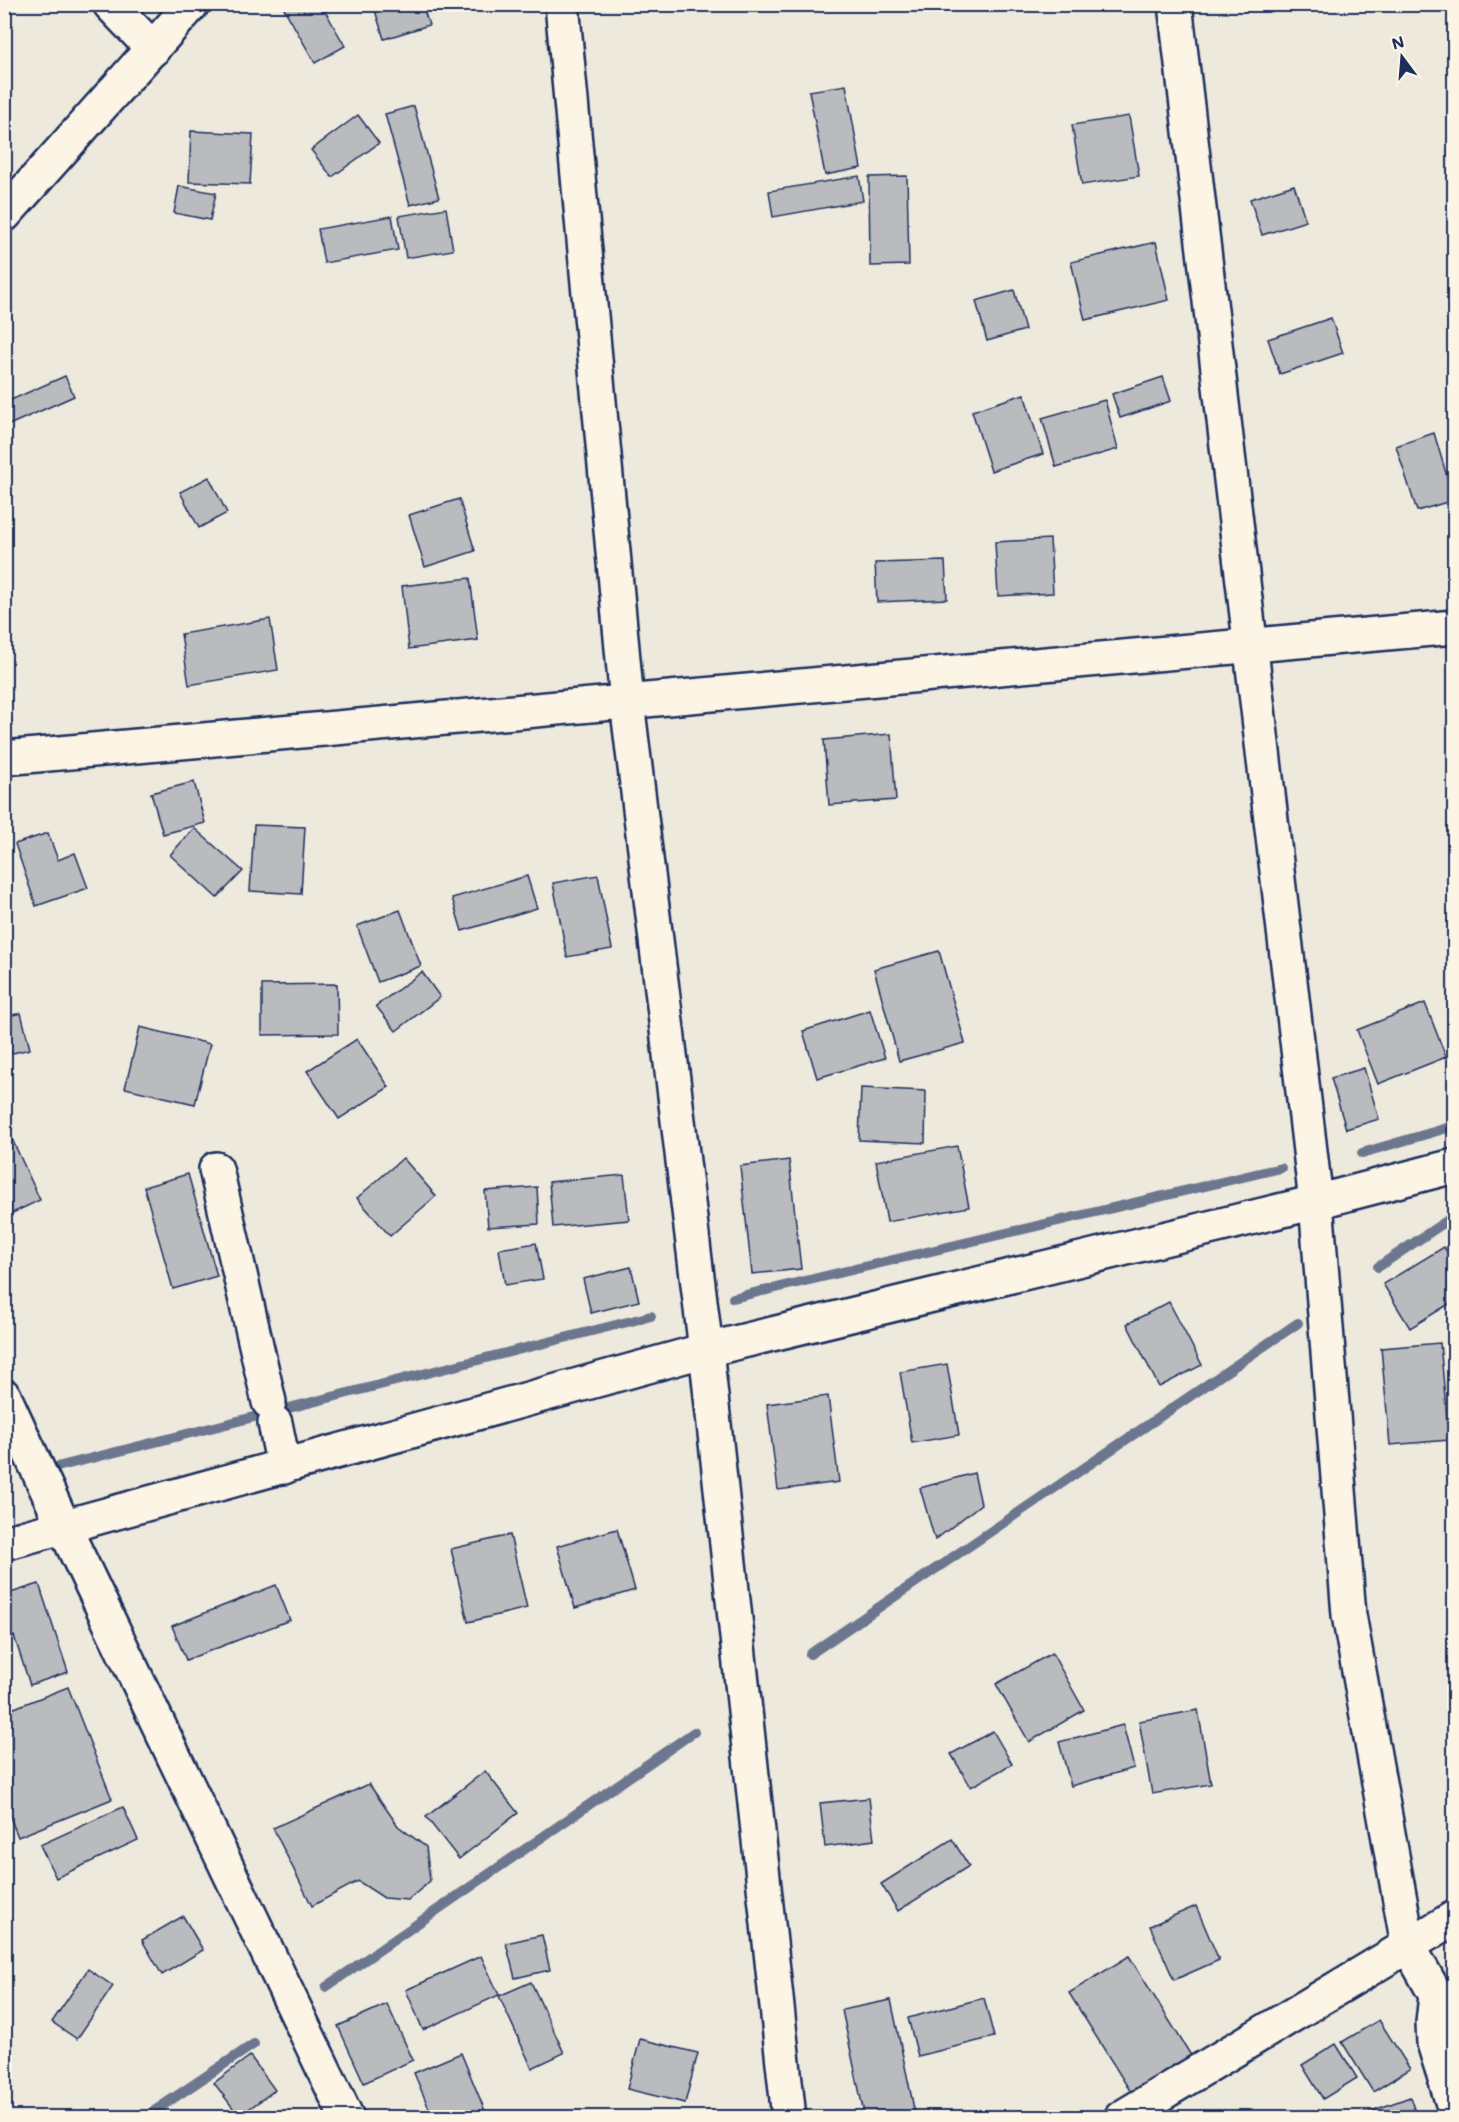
<svg xmlns="http://www.w3.org/2000/svg" width="1459" height="2122" viewBox="0 0 1459 2122" font-family="Mali,sans-serif">
  <style>
    .lines { fill: none; stroke-linecap: round; stroke-linejoin: round }
    .stream { stroke: #6c778f; stroke-width: 10 }
    .building { fill: #babbbe; stroke: #1b2f5e; stroke-width: 1.5 }
    .street-casing { stroke: #1b2f5e; stroke-width: 38 }
    .secondary-casing { stroke: #1b2f5e; stroke-width: 38 }
    .street { stroke: #fcf5e5; stroke-width: 33 }
    .secondary { stroke: #fcf5e5; stroke-width: 33 }
  </style>
  <rect width="100%" height="100%" fill="#eee9dd"/>
  <filter id="ink" filterUnits="userSpaceOnUse"><feTurbulence type="fractalNoise" baseFrequency=".0167" numOctaves="2"/><feDisplacementMap in="SourceGraphic" scale="12" xChannelSelector="R" yChannelSelector="G"/><feConvolveMatrix kernelMatrix="1 2 1 2 8 2 1 2 1" color-interpolation-filters="sRGB"/></filter>
  <g filter="url(#ink)">
    <g class="lines">
      <g class="stream">
        <path d="M1362 1153 1454 1126"/>
        <path d="M1378 1267 1448 1220"/>
        <path d="M733 1298 1281 1168"/>
        <path d="M57 1467 651 1316"/>
        <path d="M810 1654 1298 1323"/>
        <path d="M326 1987 694 1732"/>
        <path d="M144 2118 254 2044"/>
      </g>
    </g>
    <g class="building">
      <path d="M321 4 345 46 315 63 282 5Z"/>
      <path d="M373 4H422L429 25 384 39Z"/>
      <path d="M846 85 861 168 825 175 809 91Z"/>
      <path d="M414 106 439 198 410 205 385 114Z"/>
      <path d="M358 115 379 143 332 177 311 150Z"/>
      <path d="M1129 116 1139 176 1082 185 1072 125Z"/>
      <path d="M191 131 253 134 250 184 189 182Z"/>
      <path d="M859 176 863 201 773 217 769 191Z"/>
      <path d="M907 176 909 265 870 266 869 177Z"/>
      <path d="M1294 185 1306 221 1262 235 1250 199Z"/>
      <path d="M179 186 216 193 210 220 174 213Z"/>
      <path d="M446 208 453 250 406 258 399 216Z"/>
      <path d="M392 216 398 250 324 263 318 229Z"/>
      <path d="M1156 242 1169 300 1085 320 1071 262Z"/>
      <path d="M1014 290 1025 330 987 341 976 301Z"/>
      <path d="M1331 318 1343 353 1280 374 1268 339Z"/>
      <path d="M65 376 74 396 9 425 4 415V403Z"/>
      <path d="M1163 377 1171 401 1120 418 1112 394Z"/>
      <path d="M1024 394 1043 454 991 471 972 411Z"/>
      <path d="M1105 400 1118 449 1056 467 1042 418Z"/>
      <path d="M1434 433 1454 500 1417 511 1396 446Z"/>
      <path d="M209 477 227 513 199 528 180 492Z"/>
      <path d="M459 499 475 551 425 567 409 515Z"/>
      <path d="M1050 539 1053 593 998 596 995 542Z"/>
      <path d="M945 561 947 599 877 602 875 563Z"/>
      <path d="M470 578 478 640 409 649 402 586Z"/>
      <path d="M270 619 278 670 189 685 181 634Z"/>
      <path d="M891 734 896 800 829 805 824 740Z"/>
      <path d="M194 782 205 823 163 834 151 793Z"/>
      <path d="M254 825 305 827 301 894 250 891Z"/>
      <path d="M194 828 243 871 217 898 170 855Z"/>
      <path d="M48 833 58 860 75 853 88 888 36 906 15 844Z"/>
      <path d="M598 875 612 949 567 957 553 883Z"/>
      <path d="M527 876 537 908 462 931 452 898Z"/>
      <path d="M400 910 421 966 378 982 357 926Z"/>
      <path d="M939 951 965 1043 899 1061 874 969Z"/>
      <path d="M422 972 440 997 396 1031 376 1006Z"/>
      <path d="M337 984 338 1034 262 1035V985Z"/>
      <path d="M1425 1003 1446 1057 1378 1084 1357 1030Z"/>
      <path d="M870 1010 885 1058 817 1078 803 1031Z"/>
      <path d="M21 1013 30 1049 4 1055V1017Z"/>
      <path d="M140 1027 210 1044 195 1104 125 1088Z"/>
      <path d="M357 1039 389 1087 339 1119 307 1071Z"/>
      <path d="M1364 1068 1379 1119 1346 1129 1331 1078Z"/>
      <path d="M861 1088 926 1091 925 1143 859 1140Z"/>
      <path d="M7 1128 40 1200 4 1217V1129Z"/>
      <path d="M957 1146 969 1207 887 1222 876 1161Z"/>
      <path d="M403 1158 436 1196 390 1236 357 1198Z"/>
      <path d="M789 1160 801 1269 752 1274 740 1166Z"/>
      <path d="M188 1174 217 1276 173 1289 144 1187Z"/>
      <path d="M624 1175 629 1220 553 1227 549 1182Z"/>
      <path d="M537 1187 539 1224 488 1227 485 1191Z"/>
      <path d="M536 1243 543 1279 505 1285 499 1249Z"/>
      <path d="M1444 1247 1454 1264V1301L1410 1328 1383 1284Z"/>
      <path d="M631 1267 639 1301 591 1313 583 1279Z"/>
      <path d="M1169 1302 1202 1365 1159 1387 1127 1324Z"/>
      <path d="M1440 1343 1449 1440 1390 1445 1381 1348Z"/>
      <path d="M947 1364 959 1435 912 1443 900 1372Z"/>
      <path d="M828 1396 839 1482 778 1490 767 1404Z"/>
      <path d="M974 1473 981 1504 935 1540 920 1488Z"/>
      <path d="M1453 1527H1454V1572H1448Z"/>
      <path d="M617 1529 635 1590 575 1608 557 1546Z"/>
      <path d="M510 1535 527 1608 468 1622 451 1549Z"/>
      <path d="M39 1584 68 1672 30 1685 14 1636 4 1639V1595Z"/>
      <path d="M276 1585 290 1620 186 1660 172 1626Z"/>
      <path d="M1052 1653 1084 1710 1029 1742 996 1684Z"/>
      <path d="M68 1687 112 1799 18 1837 4 1802V1712Z"/>
      <path d="M1198 1710 1211 1784 1152 1794 1139 1721Z"/>
      <path d="M1123 1725 1134 1768 1071 1786 1059 1742Z"/>
      <path d="M993 1731 1012 1764 971 1787 951 1754Z"/>
      <path d="M485 1771 518 1813 459 1859 426 1817Z"/>
      <path d="M369 1784 398 1826 426 1847 430 1881 408 1900 384 1898 358 1881 312 1906 273 1828Z"/>
      <path d="M869 1798 874 1840 825 1847 820 1803Z"/>
      <path d="M123 1807 138 1840 56 1878 40 1845Z"/>
      <path d="M952 1839 969 1866 898 1911 881 1884Z"/>
      <path d="M1196 1906 1219 1960 1174 1980 1150 1926Z"/>
      <path d="M183 1916 203 1950 162 1975 142 1940Z"/>
      <path d="M542 1935 550 1970 515 1978 506 1943Z"/>
      <path d="M481 1956 499 1995 423 2030 406 1990Z"/>
      <path d="M1129 1956 1192 2057 1132 2094 1069 1993Z"/>
      <path d="M88 1969 113 1986 77 2039 52 2022Z"/>
      <path d="M531 1982 564 2053 532 2068 499 1996Z"/>
      <path d="M984 1998 994 2037 918 2056 908 2018Z"/>
      <path d="M891 2000 916 2118H865L842 2010Z"/>
      <path d="M387 2004 413 2060 364 2083 338 2026Z"/>
      <path d="M1379 2020 1410 2069 1373 2092 1342 2042Z"/>
      <path d="M640 2039 698 2053 685 2103 627 2089Z"/>
      <path d="M1336 2044 1357 2078 1323 2099 1302 2065Z"/>
      <path d="M461 2053 488 2118H433L414 2073Z"/>
      <path d="M250 2056 275 2090 239 2116 214 2083Z"/>
      <path d="M1410 2097 1417 2118H1352Z"/>
    </g>
    <g class="lines">
      <g class="street-casing">
        <g id="street">
          <path d="M110 4 153 49"/>
          <path d="M562 4 627 702 706 1350 789 2118"/>
          <path d="M1175 4 1316 1202 1349 1615 1408 1945 1436 1995 1433 2023 1434 2043 1454 2107"/>
          <path d="M4 215 192 4"/>
          <path d="M4 758 1454 627"/>
          <path d="M216 1169 269 1402"/>
          <path d="M4 1396 64 1527 347 2118"/>
          <path d="M275 1423 284 1467"/>
          <path d="M1121 2118 1454 1918"/>
        </g>
      </g>
      <g class="secondary-casing">
        <path id="secondary" d="M4 1543 706 1350 1316 1202 1454 1166"/>
      </g>
      <use href="#street" class="street"/>
      <use href="#secondary" class="secondary"/>
    </g>
  </g>
  <rect width="1459" height="2122" fill="none" stroke="#fcf5e5" stroke-width="24"/>
  <rect x="12" y="12" width="1435" height="2098" fill="none" stroke="#1b2f5e" stroke-width="2" filter="url(#ink)"/>
  <g transform="translate(1402 57) rotate(344)" stroke="#fcf5e5" stroke-width="4.5" paint-order="stroke">
  <path d="M0-4.5L10 22L0 15L-10 22Z" fill="#1b2f5e"/>
  <text y="-9" font-size="16" font-weight="bold" text-anchor="middle" fill="#1b2f5e">N</text>
  </g>
</svg>
